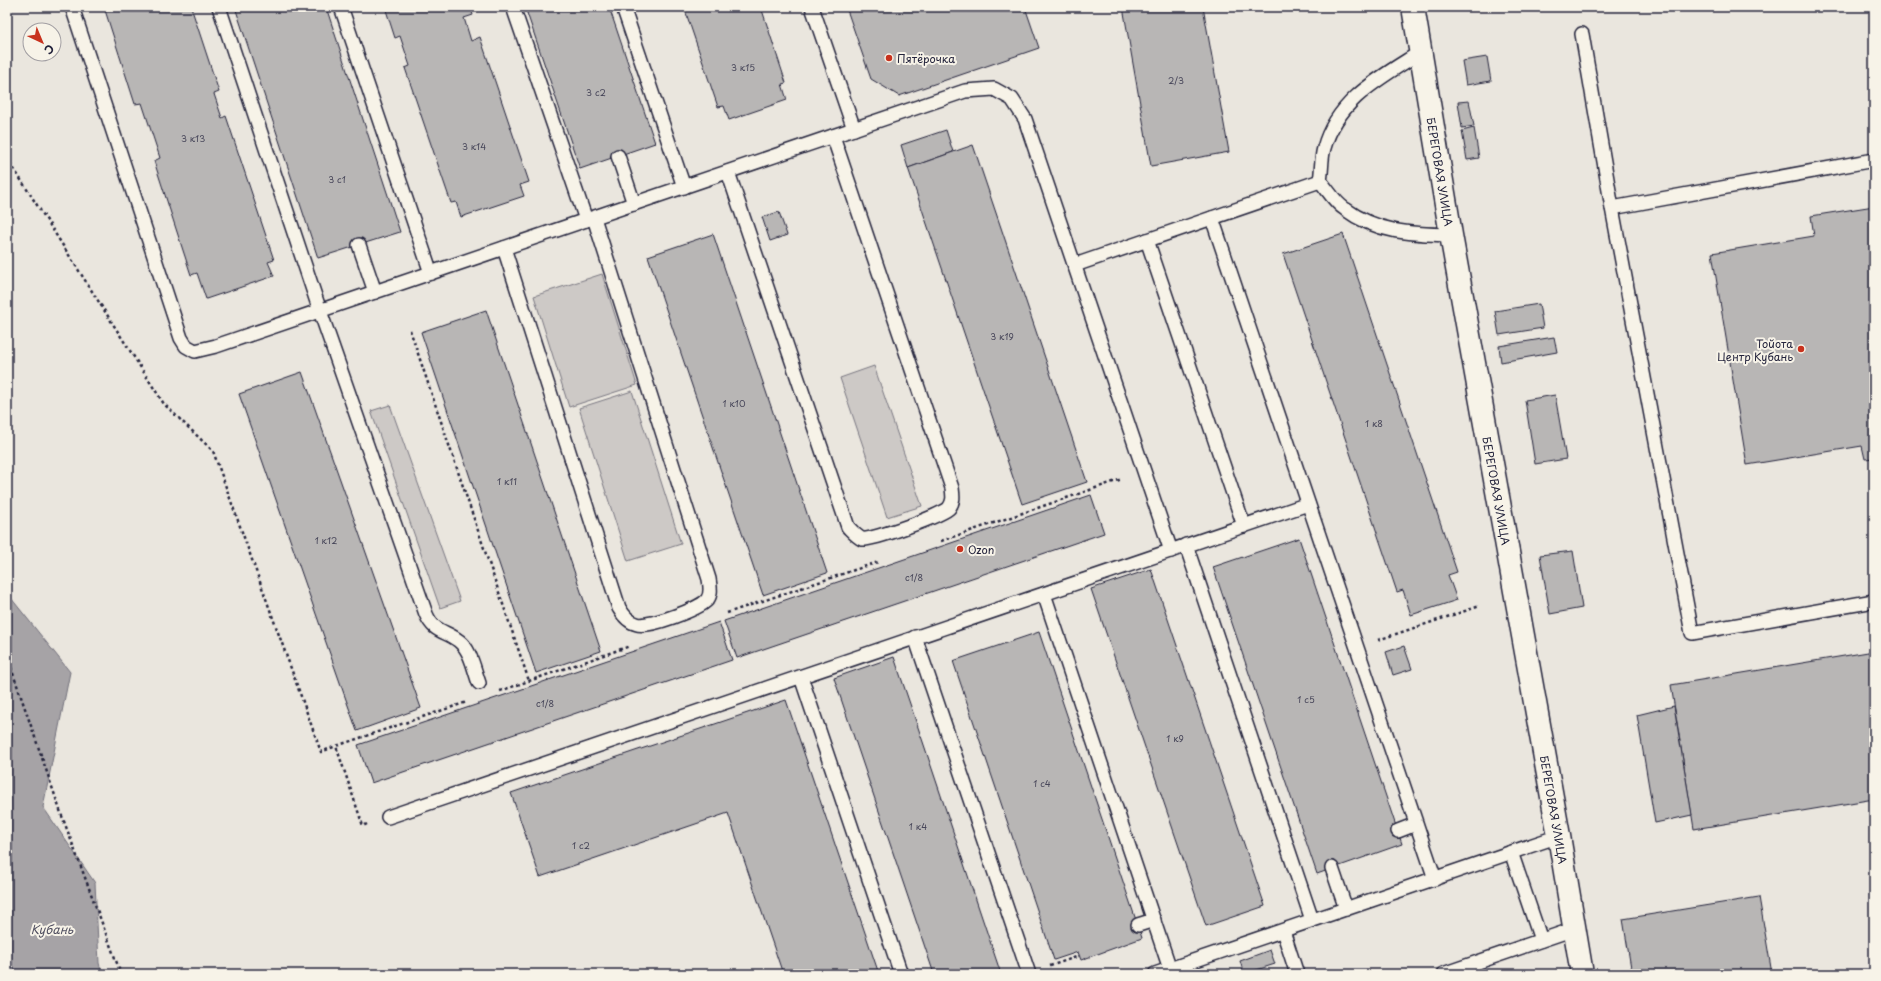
<svg xmlns="http://www.w3.org/2000/svg" width="1881" height="981" viewBox="0 0 1881 981" font-family="'Playpen Sans',sans-serif">
  <style>
    .green { fill: #cdc9c6; stroke: #787680 }
    .water { fill: #a6a3a6; stroke: #716f7b }
    .building { fill: #b8b6b5; stroke: #22223b }
    .lines { fill: none; stroke-linecap: round; stroke-linejoin: round }
    .lane-casing { stroke: #22223b; stroke-width: 16 }
    .street-casing { stroke: #22223b; stroke-width: 25 }
    .path { stroke: #22223b; stroke-width: 2.5; stroke-dasharray: 3 3; stroke-linecap: butt }
    .lane { stroke: #f7f3e8; stroke-width: 13 }
    .street { stroke: #f7f3e8; stroke-width: 22 }
    .poi-dot { fill: #c8321e; stroke: #f7f3e8; stroke-width: 1.5 }
    .labels { text-anchor: middle; dominant-baseline: central; stroke-width: 4; stroke-linejoin: round; paint-order: stroke }
    .number-label { font-size: 9px; fill: #48475a }
    .poi-label { font-size: 11px; fill: #22223b; stroke: #f7f3e8; text-anchor: start }
    .street-label { font-size: 11px; fill: #22223b; stroke: #f7f3e8 }
    .water-label { font-size: 12px; font-style: italic; fill: #504f60; stroke: #f7f3e8 }
  </style>
  <rect width="100%" height="100%" fill="#eae6de"/>
  <filter id="ink" filterUnits="userSpaceOnUse"><feTurbulence type="fractalNoise" baseFrequency=".025" numOctaves="2"/><feDisplacementMap in="SourceGraphic" scale="8" xChannelSelector="R" yChannelSelector="G"/><feConvolveMatrix kernelMatrix="1 2 1 2 8 2 1 2 1" color-interpolation-filters="sRGB"/></filter>
  <g filter="url(#ink)">
    <g class="green">
      <path d="M602 274 637 385 569 407 534 296Z"/>
      <path d="M874 366 922 506 887 517 840 378Z"/>
      <path d="M632 391 681 544 628 561 579 408Z"/>
      <path d="M390 405 460 601 440 608 371 411Z"/>
    </g>
    <path class="water" d="M7 593 70 672 43 807 95 883 99 963 102 974H7Z"/>
    <g class="building">
      <path d="M104 7H191L219 92 214 94 222 118 226 116 274 260 268 262 274 276 206 299 197 273 191 275 154 161 160 158 142 103 135 104Z"/>
      <path d="M235 7H326L400 232 318 258Z"/>
      <path d="M385 7H470L473 15 464 18 471 41 480 37 529 182 520 185 524 196 461 217 456 202 451 203 405 68 410 66 400 36 395 38Z"/>
      <path d="M525 7H609L655 143 580 169Z"/>
      <path d="M684 7H761L786 83 782 84 787 100 729 120 724 106 718 107Z"/>
      <path d="M846 7H1025L1039 48 899 96 871 79Z"/>
      <path d="M1123 7H1203L1229 152 1151 166Z"/>
      <path d="M1487 57 1491 81 1466 85 1462 61Z"/>
      <path d="M1469 101 1474 126 1462 128 1458 102Z"/>
      <path d="M1474 128 1479 158 1467 160 1462 131Z"/>
      <path d="M946 130 953 152 908 168 901 145Z"/>
      <path d="M973 145 1087 482 1022 504 908 168Z"/>
      <path d="M1874 206V458L1865 459 1862 446 1747 465 1712 253 1814 236 1811 216Z"/>
      <path d="M779 212 787 235 770 241 762 217Z"/>
      <path d="M713 234 827 573 763 595 648 256Z"/>
      <path d="M1343 234 1457 572 1448 575 1457 600 1411 615 1403 590 1397 592 1283 254Z"/>
      <path d="M1539 304 1543 328 1499 335 1495 311Z"/>
      <path d="M486 310 601 651 536 673 421 332Z"/>
      <path d="M1554 337 1557 352 1501 362 1499 346Z"/>
      <path d="M302 372 421 708 357 731 239 394Z"/>
      <path d="M1555 395 1566 459 1535 464 1525 400Z"/>
      <path d="M1091 495 1104 533 737 658 724 621Z"/>
      <path d="M1299 538 1402 844 1317 874 1213 567Z"/>
      <path d="M1573 551 1582 608 1550 614 1540 555Z"/>
      <path d="M1151 569 1265 906 1206 926 1091 589Z"/>
      <path d="M719 622 732 660 371 783 358 745Z"/>
      <path d="M1039 632 1142 938 1081 960 1078 952 1054 960 953 661Z"/>
      <path d="M1404 646 1412 669 1393 675 1386 652Z"/>
      <path d="M1874 651V799L1694 829 1671 685Z"/>
      <path d="M894 657 923 742 1001 974H934L834 678Z"/>
      <path d="M786 700 879 974H783L728 813 540 877 511 793Z"/>
      <path d="M1674 706 1692 815 1655 823 1637 715Z"/>
      <path d="M1759 897 1772 974H1632L1623 919Z"/>
      <path d="M1270 950 1275 964 1244 974 1240 961Z"/>
    </g>
    <g class="lines">
      <g class="lane-casing">
        <g id="lane">
          <path d="M72 7 181 338 186 346 195 351 216 346 965 91 994 89 1012 99 1025 119 1171 551"/>
          <path d="M219 7 320 311 426 614C434 633 445 630 459 641 471 650 474 670 479 683"/>
          <path d="M341 7 431 273"/>
          <path d="M513 7 586 220"/>
          <path d="M623 7 684 187"/>
          <path d="M812 7 854 129"/>
          <path d="M1582 34 1612 208 1692 633 1874 601"/>
          <path d="M1419 53C1380 78 1337 100 1324 148 1321 158 1322 170 1320 181 1328 190 1335 203 1345 209 1377 233 1412 234 1451 235"/>
          <path d="M618 156 634 204"/>
          <path d="M728 172 848 527C852 531 857 537 862 539 871 541 943 515 949 508 954 501 953 496 952 488L833 136"/>
          <path d="M1612 208 1874 160"/>
          <path d="M1212 218 1435 879"/>
          <path d="M1147 240 1244 526"/>
          <path d="M359 245 375 292"/>
          <path d="M504 248 619 608C623 615 628 622 637 624 648 628 699 609 707 600 712 594 710 586 709 579L594 218"/>
          <path d="M1075 265 1320 181"/>
          <path d="M1186 545 1312 920"/>
          <path d="M1044 594 1170 969"/>
          <path d="M915 637 1029 974"/>
          <path d="M801 677 901 974"/>
          <path d="M388 817 1308 504"/>
          <path d="M1398 831 1416 824"/>
          <path d="M1511 852 1541 940"/>
          <path d="M1332 868 1346 909"/>
          <path d="M1138 925 1154 920"/>
          <path d="M1283 931 1297 974"/>
          <path d="M1155 974 1559 836"/>
          <path d="M1443 974 1574 929"/>
        </g>
      </g>
      <g class="street-casing">
        <g id="street">
          <path id="s1" d="M1413 7 1451 235 1559 836 1582 974"/>
        </g>
      </g>
      <g class="path">
        <path d="M7 158 164 404 213 451 321 752 336 746"/>
        <path d="M410 330 529 681"/>
        <path d="M941 541 1122 479"/>
        <path d="M727 613 878 562"/>
        <path d="M1378 640 1480 606"/>
        <path d="M7 656 62 816 121 974"/>
        <path d="M500 691 630 646"/>
        <path d="M367 824 363 826 336 746 467 702"/>
        <path d="M1050 966 1079 956"/>
      </g>
      <use href="#lane" class="lane"/>
      <use href="#street" class="street"/>
    </g>
  </g>
  <g class="poi-dot">
    <circle cx="889" cy="58" r="4"/>
    <circle cx="1801" cy="349" r="4"/>
    <circle cx="960" cy="549" r="4"/>
  </g>
  <g class="labels">
    <g class="number-label">
      <text x="743" y="67">3 к15</text>
      <text x="1176" y="80">2/3</text>
      <text x="596" y="92">3 с2</text>
      <text x="193" y="138">3 к13</text>
      <text x="474" y="146">3 к14</text>
      <text x="337" y="179">3 с1</text>
      <text x="1002" y="336">3 к19</text>
      <text x="734" y="403">1 к10</text>
      <text x="1374" y="423">1 к8</text>
      <text x="507" y="481">1 к11</text>
      <text x="326" y="540">1 к12</text>
      <text x="914" y="577">с1/8</text>
      <text x="1306" y="699">1 с5</text>
      <text x="545" y="703">с1/8</text>
      <text x="1175" y="738">1 к9</text>
      <text x="1042" y="783">1 с4</text>
      <text x="918" y="826">1 к4</text>
      <text x="581" y="845">1 с2</text>
    </g>
    <g class="poi-label">
      <text x="897" y="58">Пятёрочка</text>
      <text x="1793" y="343" text-anchor="end">Тойота<tspan x="1793" dy="13">Центр Кубань</tspan></text>
      <text x="968" y="549">Ozon</text>
    </g>
    <g class="street-label">
      <text stroke="none"><textPath href="#s1" startOffset="167">БЕРЕГОВАЯ УЛИЦА</textPath></text>
      <text stroke="none"><textPath href="#s1" startOffset="491">БЕРЕГОВАЯ УЛИЦА</textPath></text>
      <text stroke="none"><textPath href="#s1" startOffset="815">БЕРЕГОВАЯ УЛИЦА</textPath></text>
    </g>
    <g class="water-label">
      <text x="52" y="929">Кубань</text>
    </g>
  </g>
  <rect width="1881" height="981" fill="none" stroke="#f7f3e8" stroke-width="24"/>
  <rect x="12" y="12" width="1857" height="957" fill="none" stroke="#22223b" stroke-width="1.5" filter="url(#ink)"/>
  <g transform="translate(42 42) rotate(136)"><circle r="19" fill="#f7f3e8" stroke="#a29fa3"/>
  <path d="M0-3L7 15L0 10L-7 15Z" fill="#c8321e"/>
  <text y="-6" font-size="11" font-weight="bold" text-anchor="middle" fill="#22223b">С</text>
  </g>
</svg>
